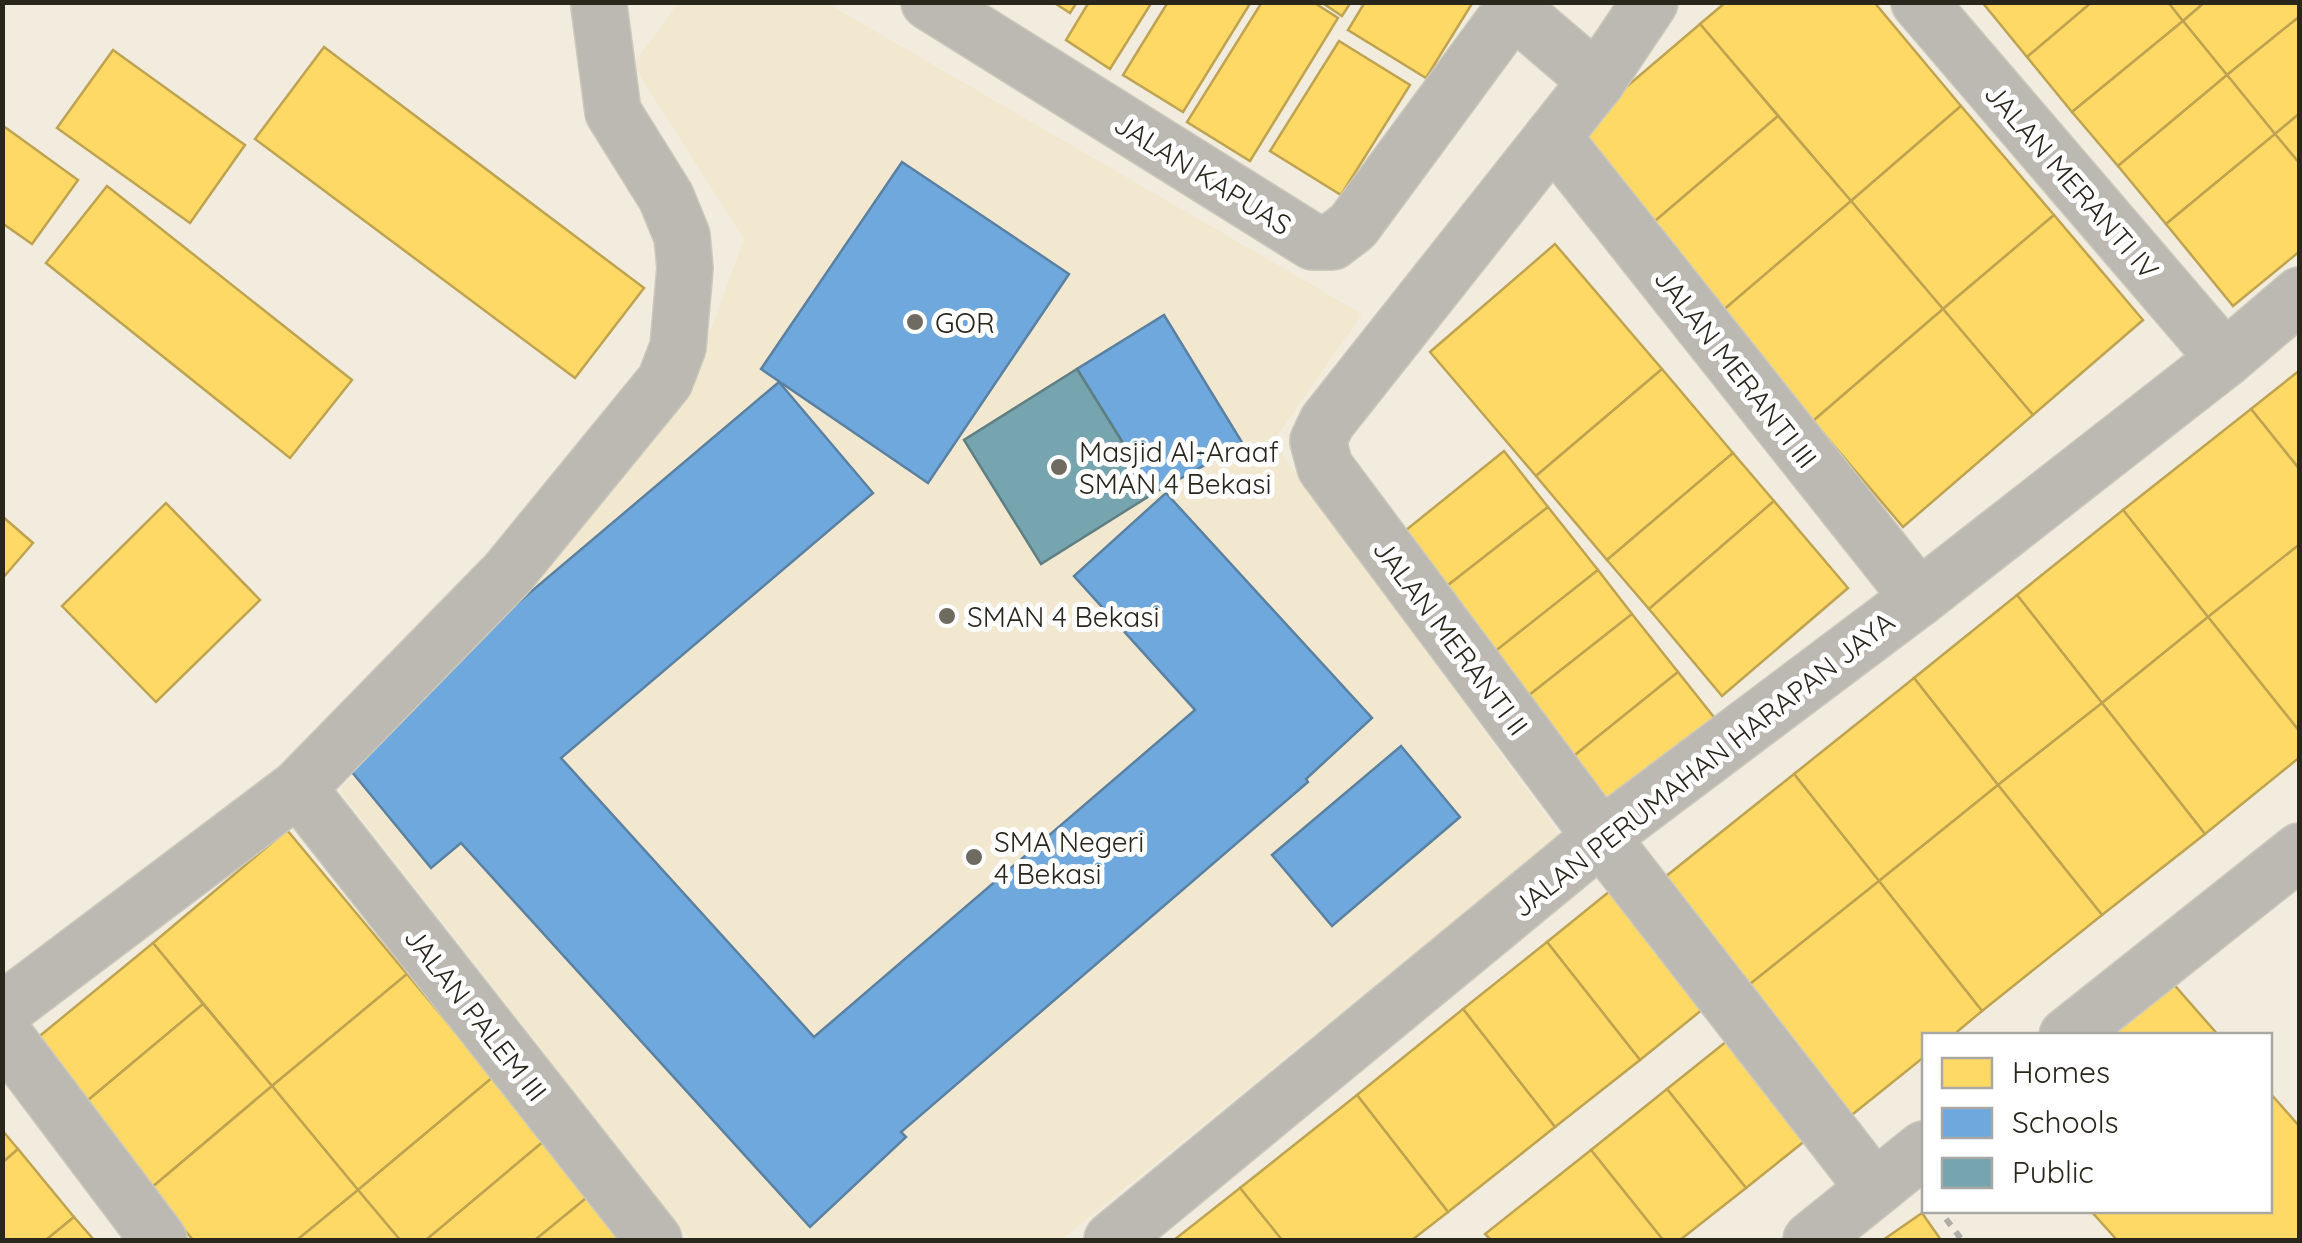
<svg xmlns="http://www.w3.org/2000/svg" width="2302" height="1243" viewBox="0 0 2302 1243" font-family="Quicksand,sans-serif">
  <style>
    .built { fill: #f2e8cf }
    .homes { fill: #ffd966; stroke: #bfa350; stroke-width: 2.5 }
    .schools { fill: #6fa8dc; stroke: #5a81a2; stroke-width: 2.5 }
    .public { fill: #76a5af; stroke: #5f7f83; stroke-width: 2.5 }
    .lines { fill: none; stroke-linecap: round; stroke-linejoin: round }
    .street-casing { stroke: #cbc8bc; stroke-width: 58 }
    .path { stroke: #b0ada7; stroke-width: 6; stroke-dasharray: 8 8; stroke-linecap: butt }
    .street { stroke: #bcb8b2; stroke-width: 55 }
    .poi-dot { fill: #6f6b60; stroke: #fff; stroke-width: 4 }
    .labels { text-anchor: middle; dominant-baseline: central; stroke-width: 10; stroke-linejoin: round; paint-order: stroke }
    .street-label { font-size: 28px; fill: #29261c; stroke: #fff }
    .poi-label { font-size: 28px; fill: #29261c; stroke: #fff; text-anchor: start }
  </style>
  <rect width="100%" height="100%" fill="#f1ecdd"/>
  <path class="built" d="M825 2 1362 314 1273 442 1560 835 1061 1240H690L340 791 684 403 744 239 633 65 678 3Z"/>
  <g class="homes">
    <path d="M1053 2H1077L1070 13Z"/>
    <path d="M1089 2H1152L1110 69 1066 40Z"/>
    <path d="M1168 2H1251L1183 112 1123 75Z"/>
    <path d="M1262 2H1313L1338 18 1250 161 1187 122Z"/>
    <path d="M1321 2H1351L1342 16Z"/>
    <path d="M1365 2H1473L1426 78 1348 30Z"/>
    <path d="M1726 2H1874L1961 106 1851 201 1700 24Z"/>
    <path d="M1982 2H2092L2027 57Z"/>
    <path d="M2092 2H2168L2183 21 2072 112 2027 57Z"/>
    <path d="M2168 2H2205L2183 21Z"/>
    <path d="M2205 2H2300V16L2227 75 2183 21Z"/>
    <path d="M2300 16V113L2275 134 2227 75Z"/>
    <path d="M2183 21 2227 75 2118 166 2072 112Z"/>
    <path d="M1700 24 1778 116 1648 227 1570 135Z"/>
    <path d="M1339 41 1410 85 1341 195 1270 151Z"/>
    <path d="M324 47 644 288 575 378 255 139Z"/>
    <path d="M113 50 245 145 190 223 57 128Z"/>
    <path d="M2227 75 2275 134 2166 224 2118 166Z"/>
    <path d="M1961 106 2054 215 1943 309 1851 201Z"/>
    <path d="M2300 113V164L2275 134Z"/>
    <path d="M1778 116 1851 201 1720 313 1648 227Z"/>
    <path d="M2 125 78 180 32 244 2 223Z"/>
    <path d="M2275 134 2300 164V251L2233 306 2166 224Z"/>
    <path d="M107 186 352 380 290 458 46 263Z"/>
    <path d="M1851 201 1943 309 1813 421 1720 313Z"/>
    <path d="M2054 215 2143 320 2033 415 1943 309Z"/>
    <path d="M1555 244 1662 369 1536 476 1430 352Z"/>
    <path d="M1943 309 2033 415 1903 527 1813 421Z"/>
    <path d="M1662 369 1733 453 1607 560 1536 476Z"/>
    <path d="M2300 370V470L2251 409Z"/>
    <path d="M2251 409 2300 470V544L2208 617 2123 510Z"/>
    <path d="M1504 451 1548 507 1438 593 1395 539Z"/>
    <path d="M1733 453 1774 501 1649 609 1607 560Z"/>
    <path d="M1774 501 1848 588 1722 696 1649 609Z"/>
    <path d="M166 503 260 600 156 702 62 606Z"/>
    <path d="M1548 507 1598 570 1488 657 1438 593Z"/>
    <path d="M2123 510 2208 617 2102 703 2017 595Z"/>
    <path d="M2 516 33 543 2 579Z"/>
    <path d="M2300 544V732L2208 617Z"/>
    <path d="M1598 570 1632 614 1523 700 1488 657Z"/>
    <path d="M2017 595 2102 703 1998 785 1914 678Z"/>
    <path d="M1632 614 1678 672 1570 759 1523 700Z"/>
    <path d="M2208 617 2300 732V757L2205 834 2102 703Z"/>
    <path d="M1678 672 1721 726 1612 812 1570 759Z"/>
    <path d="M1914 678 1998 785 1879 881 1794 774Z"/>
    <path d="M2102 703 2205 834 2102 915 1998 785Z"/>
    <path d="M1794 774 1879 881 1745 988 1660 881Z"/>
    <path d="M1998 785 2102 915 1982 1011 1879 881Z"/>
    <path d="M287 830 407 974 272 1086 153 943Z"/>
    <path d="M1879 881 1982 1011 1952 1036H1924V1057L1848 1118 1745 988Z"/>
    <path d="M1610 891 1703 1009 1640 1060 1547 942Z"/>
    <path d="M1547 942 1640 1060 1555 1127 1463 1009Z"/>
    <path d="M153 943 203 1004 81 1106 30 1044Z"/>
    <path d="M407 974 493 1077 358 1190 272 1086Z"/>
    <path d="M2170 980 2219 1036H2108Z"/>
    <path d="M203 1004 272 1086 150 1189 81 1106Z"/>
    <path d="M1463 1009 1555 1127 1448 1212 1357 1095Z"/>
    <path d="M1732 1037 1811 1136 1746 1188 1667 1089Z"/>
    <path d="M493 1077 544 1141 426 1240H400L358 1190Z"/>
    <path d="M272 1086 358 1190 297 1240H193L150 1189Z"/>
    <path d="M1667 1089 1746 1188 1680 1240H1663L1591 1150Z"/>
    <path d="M2270 1093 2300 1127V1240H2117L2090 1210H2270Z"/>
    <path d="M1357 1095 1448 1212 1412 1240H1282L1240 1188Z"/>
    <path d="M2 1130 18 1149 2 1163Z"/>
    <path d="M544 1141 590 1195 535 1240H426Z"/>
    <path d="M18 1149 74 1217 46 1240H2V1163Z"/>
    <path d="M1591 1150 1663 1240H1491L1485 1234Z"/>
    <path d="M1240 1188 1282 1240H1174Z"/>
    <path d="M358 1190 400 1240H297Z"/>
    <path d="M590 1195 627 1240H535Z"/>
    <path d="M1922 1213 1941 1240H1883Z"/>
    <path d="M74 1217 94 1240H46Z"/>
  </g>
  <g class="schools">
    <path d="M902 162 1069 274 928 483 761 369Z"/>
    <path d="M1164 315 1243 444 1154 493 1077 369Z"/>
    <path d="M779 382 873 493 561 758 814 1037 1195 710 1074 576 1166 493 1372 718 1306 779 1308 782 901 1132 906 1137 810 1227 461 843 431 868 338 755Z"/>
    <path d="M1401 746 1460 817 1332 926 1272 855Z"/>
  </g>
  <path class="public" d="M1077 369 1154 493 1041 564 964 440Z"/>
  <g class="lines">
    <g class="street-casing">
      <g id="street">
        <path d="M929 2 1313 242H1332L1353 226 1518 2"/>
        <path d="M1650 2 1597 81 1327 422 1318 441 1325 467 1601 837 1874 1188"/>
        <path d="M1919 2 2225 359"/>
        <path d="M1513 9 1597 81"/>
        <path d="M1553 137 1919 598"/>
        <path d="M298 788 654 1240"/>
        <path d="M2 1011 298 788 508 573 665 381 678 347 685 268 682 236 666 197 613 112 599 6"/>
        <path d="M2 1032 159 1240"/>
        <path d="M2067 1036 2300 851"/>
        <path d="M1112 1240 1601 837 1919 598 2225 359 2300 295"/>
        <path d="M1811 1240 1924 1149"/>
      </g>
    </g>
    <path class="path" d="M1946 1219 1962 1240"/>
    <use href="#street" class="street"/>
  </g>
  <g class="poi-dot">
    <circle cx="915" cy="322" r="10"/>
    <circle cx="1059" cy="467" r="10"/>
    <circle cx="947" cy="616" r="10"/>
    <circle cx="974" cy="857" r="10"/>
  </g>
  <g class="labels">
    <g class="street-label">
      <text transform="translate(1203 174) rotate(32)">JALAN KAPUAS</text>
      <text transform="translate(2072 181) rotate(49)">JALAN MERANTI IV</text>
      <text transform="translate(1736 368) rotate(52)">JALAN MERANTI III</text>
      <text transform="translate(1451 637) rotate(53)">JALAN MERANTI II</text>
      <text transform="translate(1703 764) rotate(-38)">JALAN PERUMAHAN HARAPAN JAYA</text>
      <text transform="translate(476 1014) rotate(52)">JALAN PALEM III</text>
    </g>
    <g class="poi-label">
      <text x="935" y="322">GOR</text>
      <text x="1079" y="451">Masjid Al-Araaf<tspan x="1079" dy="32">SMAN 4 Bekasi</tspan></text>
      <text x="967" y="616">SMAN 4 Bekasi</text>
      <text x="994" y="841">SMA Negeri<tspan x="994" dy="32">4 Bekasi</tspan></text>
    </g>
  </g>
  <rect width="2302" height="1243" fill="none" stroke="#29261c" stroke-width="10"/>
  <rect x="1922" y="1033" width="350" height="180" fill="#ffffff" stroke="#a9a8a4" stroke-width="2.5"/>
  <rect x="1942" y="1058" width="50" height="30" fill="#ffd966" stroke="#a9a8a4" stroke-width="2.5"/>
  <text x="2012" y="1083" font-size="30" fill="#29261c">Homes</text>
  <rect x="1942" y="1108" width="50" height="30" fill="#6fa8dc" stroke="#a9a8a4" stroke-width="2.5"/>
  <text x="2012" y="1133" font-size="30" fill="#29261c">Schools</text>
  <rect x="1942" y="1158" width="50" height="30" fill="#76a5af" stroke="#a9a8a4" stroke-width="2.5"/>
  <text x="2012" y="1183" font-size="30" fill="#29261c">Public</text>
</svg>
